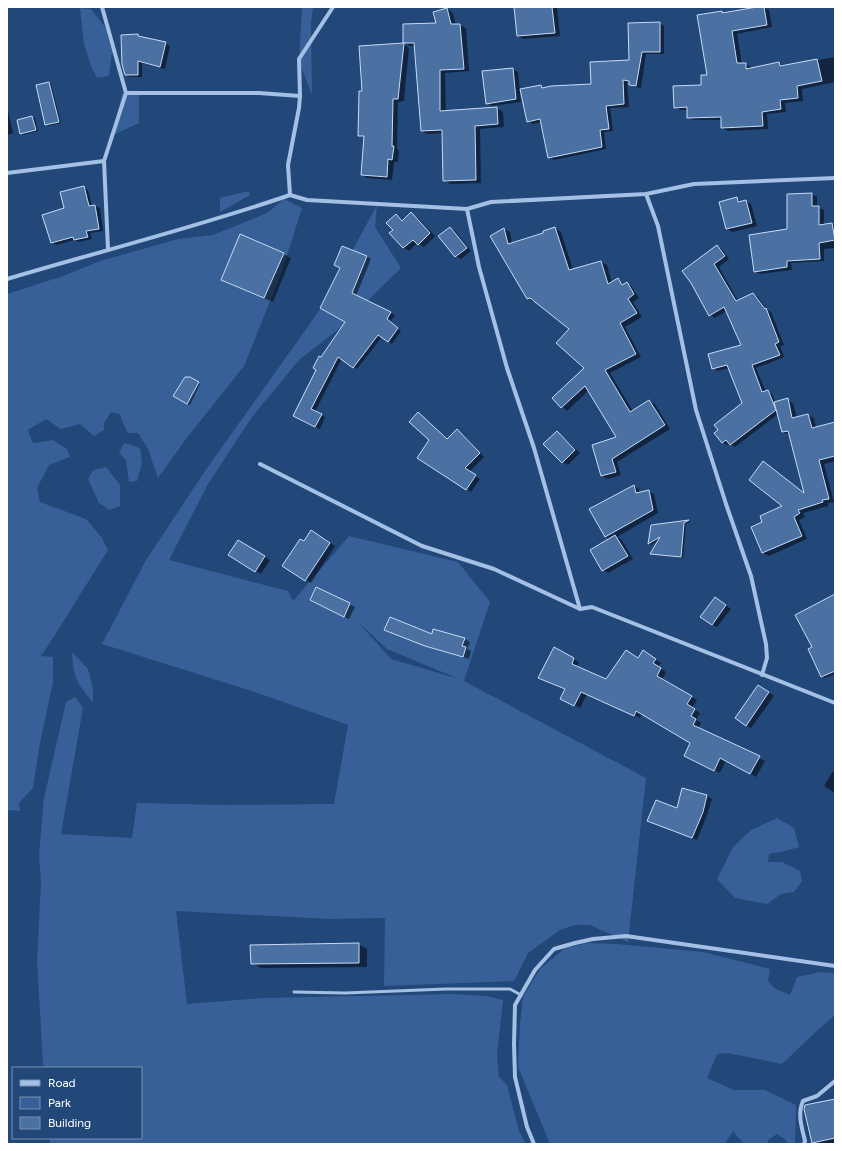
<svg xmlns="http://www.w3.org/2000/svg" width="842" height="1151" viewBox="0 0 842 1151" font-family="Figtree,sans-serif">
  <style>
    .green { fill: #366097; fill-rule: evenodd }
    .shadow { fill: #0007 }
    .building { fill: #4b71a3; stroke: #c7dbf4 }
    .lines { fill: none; stroke-linecap: round; stroke-linejoin: round }
    .service { stroke: #a4c0e4; stroke-width: 3 }
    .minor { stroke: #a4c0e4; stroke-width: 4 }
  </style>
  <rect width="100%" height="100%" fill="#224779"/>
  <g class="green">
    <path d="M302 7H313L311 23 312 95 299 61Z"/>
    <path d="M80 8 91 9 105 27 112 52 109 76 97 78 91 66 84 44Z"/>
    <path d="M122 93H139V123L113 135Z"/>
    <path d="M249 191 250 195 220 212V198Z"/>
    <path d="M284 199 302 208 281 274 244 366 186 439 158 478 148 449 138 433H128L123 423 120 414 111 412 104 423V430L94 436 80 424 61 429 46 419 28 430 33 443 53 440 67 449 70 457 49 465 37 488 40 502 86 519 102 538 108 550 53 638 41 656 53 657V682L39 748 33 788 19 803 20 811 7 810V294L63 276 100 261 178 239 213 235 267 213Z"/>
    <path d="M377 205 375 227 401 268 340 328 299 360 252 417 208 484 169 560 288 591 293 601 349 536 458 562 490 602 464 681 646 778 628 942 590 925H574L560 930 528 953 514 981 384 986 385 918 329 919 176 911 187 1004 263 998 454 994 486 996 503 1000 497 1054 499 1077 507 1085 519 1131 526 1144H50V1138H141V1068H44L43 1063 37 961 41 881 39 854 44 798 66 702 75 697 83 708 61 834 132 838 137 803 225 805 334 804 348 725 255 692 102 644 146 560 205 471 321 308ZM358 622 387 649 459 679 391 659Z"/>
    <path d="M124 443 140 448 142 463 137 481 129 482 126 460 119 453Z"/>
    <path d="M106 467 120 485V506L110 510 99 503 88 479 93 470Z"/>
    <path d="M72 652 88 669 93 689V702C77 684 73 677 72 652Z"/>
    <path d="M777 818 794 828 799 847 786 851 769 854 768 862H782L800 871 802 881 794 892 781 894 767 904 735 898 717 879 733 847 751 830Z"/>
    <path d="M588 943 617 944 703 952 770 969 768 981 774 988 790 995 797 977 820 972 835 973V1015L819 1029 782 1064 728 1053 717 1054 707 1078 734 1090H765L796 1105 795 1144H788L785 1139 777 1134 768 1140V1144H744L733 1131 726 1142 727 1144H550L518 1067 520 1024 523 997 540 969 565 948Z"/>
  </g>
  <g class="shadow">
    <path d="M526 7H557L560 36 523 39 518 36Z"/>
    <path d="M763 7 769 10 772 27 737 34 742 64H746L751 67V69L779 63 785 66 835 57V82L802 89 803 101 785 103 786 112 767 114 768 129 728 131 722 128V120H694L688 117V110H680L675 107 702 86 708 76 722 12 725 14Z"/>
    <path d="M447 9 453 13 456 25H460L466 28 469 71 445 73 446 112 497 108 503 112 504 127 480 129 481 183 450 184 444 180 443 133 427 134 422 131 416 46H410L404 42 438 24Z"/>
    <path d="M659 23 664 26V54H646L641 88 634 87 630 84V83L627 82 629 107 610 108 613 131 604 132 606 149 554 160 549 158 541 122 533 124 528 121 541 86 545 89 592 85 630 61Z"/>
    <path d="M137 35 142 38 166 43 170 46 165 69 142 63V77H130L126 75Z"/>
    <path d="M403 44 409 48 404 101 398 102 397 149 399 150 398 162H394L392 180 367 178 362 175 365 138 359 135 363 91Z"/>
    <path d="M513 69 518 72 521 102 492 106 487 103Z"/>
    <path d="M49 83 51 84 61 123 48 126 46 124Z"/>
    <path d="M7 106 13 133 7 135Z"/>
    <path d="M32 117 35 118 38 131 23 135 21 134 18 121Z"/>
    <path d="M84 187 88 190 92 206H95L100 208 103 231 90 233 92 239 79 242 74 240 56 245 52 242 65 209Z"/>
    <path d="M812 194 817 197V207L824 210V225L832 224 835 226V248L824 249V261L791 263 792 270 760 274 755 271 788 230Z"/>
    <path d="M737 199 742 202 746 201 751 204 757 226 732 232 727 229Z"/>
    <path d="M411 214 417 217 435 236 424 247 417 243 409 251 404 248 391 233 394 230 396 215 404 221Z"/>
    <path d="M450 228 455 231 471 251 461 259 455 256Z"/>
    <path d="M555 228 561 232 573 270 601 262 607 265 612 283 618 280 625 285 627 283 632 287 639 298 633 302 642 317 625 327 641 357 610 373 633 411 649 401 655 404 670 429 617 462 621 475 608 479 602 476 618 438 589 390 567 411 562 407 586 368 570 328 535 301 533 302 527 298 491 236 504 229 510 232 512 244 545 234Z"/>
    <path d="M717 246 722 249 729 259 719 267 738 301 753 294 758 297 767 310 771 312 784 345 780 346 784 357 756 368 766 392 767 391 772 394 776 403 788 400 793 403 797 418 808 415 814 418 816 428 835 423V461L824 464 834 502 828 503V506L803 513 805 517 799 520 807 539 769 556 763 553 752 527 764 522 805 494 791 435H789L783 432 778 414 735 447 730 444 728 445 723 443 715 433 743 403 729 368 718 371 713 368 743 345 727 311 715 318 710 315 692 283Z"/>
    <path d="M283 254 291 258 273 302 222 280Z"/>
    <path d="M367 256 371 259 356 296 395 315 390 322 401 331 392 344 382 337 357 369 342 358 315 412 325 417 320 429 298 418 321 358 347 322 321 308Z"/>
    <path d="M190 378 200 384 190 405 174 395Z"/>
    <path d="M418 414 448 439 457 431 462 433 484 457 469 472 480 479 471 492 467 489 430 440Z"/>
    <path d="M557 433 562 436 580 453 568 465 562 462Z"/>
    <path d="M634 486 639 489 640 493 648 491 654 494 658 513 617 537 621 539 633 559 608 573 603 570 610 539 606 537 591 510Z"/>
    <path d="M689 521 690 522 686 524 683 558 652 554 660 539 651 545 649 544 652 526Z"/>
    <path d="M317 534 335 546 311 583 306 580 304 542Z"/>
    <path d="M239 541 270 560 261 574 230 555Z"/>
    <path d="M317 588 355 607 349 619 316 603Z"/>
    <path d="M720 601 731 609 717 627 712 624Z"/>
    <path d="M835 617V674L825 678 822 676 814 647Z"/>
    <path d="M434 630 465 639 470 642 467 649 471 651 469 659 431 648 391 632 433 635Z"/>
    <path d="M555 649 579 662 577 667 607 681 638 659 648 655 661 663 658 667 666 672 662 680 697 700 692 708 700 713 696 720 701 723 698 729 765 761 756 777 726 760 720 773 690 759 691 742 642 714 640 718 587 694 580 708 567 702 566 690 539 678Z"/>
    <path d="M764 689 774 696 751 728 746 725Z"/>
    <path d="M833 771 835 773V793L824 786Z"/>
    <path d="M683 789 707 796 712 799 707 815 697 840 648 821 677 809Z"/>
    <path d="M358 944 367 949V967L261 968 252 963Z"/>
    <path d="M835 1100V1144H815L813 1143 805 1109Z"/>
  </g>
  <g class="building">
    <path d="M514 7H552L555 33 517 36Z"/>
    <path d="M757 7H764L767 25 732 31 737 63H746V69L779 62 780 66 817 59 822 81 797 86 798 98 780 100 781 109 762 112 763 126 721 128V117L687 118V107L674 108 673 86 701 85V75H707L697 15 722 11V13Z"/>
    <path d="M447 8 451 24H460L464 69 440 70V111L497 107 498 124 475 126 476 180 443 181 442 130 421 131 414 43H403V24L436 23 433 12Z"/>
    <path d="M660 22V52H642L636 86 629 85V81L623 80 624 104 606 106 609 129 600 130 602 147 548 158 540 119 527 122 520 89 541 85 542 88 551 86 591 84 590 62 629 60 628 23Z"/>
    <path d="M138 34V36L166 42 160 67 138 61V75H125L122 64 121 35Z"/>
    <path d="M404 43 398 99H393L392 146H394L392 160 388 159 387 177 361 175 364 136H358L359 91H362L359 46Z"/>
    <path d="M513 68 516 99 486 104 482 71Z"/>
    <path d="M49 82 59 122 45 125 36 85Z"/>
    <path d="M32 116 36 130 20 134 17 120Z"/>
    <path d="M84 186 89 206 95 205 99 229 86 231 88 237 74 240 73 237 51 243 42 215 64 208 60 192Z"/>
    <path d="M812 193V206H819V225L832 223 835 240 819 243 820 259 787 261V267L754 272 749 235 787 229V194Z"/>
    <path d="M737 197 738 202 746 200 752 223 726 229 719 202Z"/>
    <path d="M411 212 430 233 418 245 413 240 403 248 389 233 393 230 386 223 396 214 402 221Z"/>
    <path d="M450 227 467 248 455 257 438 236Z"/>
    <path d="M555 227 569 270 601 261 608 284 618 278 622 285 627 282 634 294 628 299 637 313 620 323 636 354 605 370 630 412 649 400 665 425 612 459 616 472 601 476 592 445 616 437 585 386 561 408 552 398 584 368 556 343 569 329 530 298 527 299 490 236 504 228 508 244 543 233V231Z"/>
    <path d="M240 234 284 253 264 298 221 280Z"/>
    <path d="M717 245 725 256 714 264 736 301 753 293 765 309 766 308 779 342 775 344 780 355 752 365 762 392 768 390 776 410 730 445 726 440 722 443 714 433 718 430 714 425 742 403 727 365 712 369 708 354 741 345 724 307 709 316 691 283 682 271Z"/>
    <path d="M342 246 367 256 352 293 391 312 387 319 398 328 388 342 378 335 353 368 338 357 311 409 322 414 315 427 293 416 316 370 313 368 319 356 321 357 345 322 320 308 340 268 334 265Z"/>
    <path d="M185 377H190L199 382 187 404 173 396Z"/>
    <path d="M788 398 792 418 808 414 812 428 835 422V456L819 460 829 499 822 500 823 502 798 510 800 513 794 517 802 536 762 553 751 527 762 522 760 516 782 506 749 480 763 461 804 493 788 431 782 432 774 402Z"/>
    <path d="M418 412 447 439 457 429 480 453 465 468 476 475 466 490 417 458 429 440 409 422Z"/>
    <path d="M557 431 575 450 562 463 543 444Z"/>
    <path d="M634 485 636 493 649 490 653 510 605 537 589 509Z"/>
    <path d="M689 520 684 523 681 557 650 554 660 537 648 544 651 525Z"/>
    <path d="M311 530 330 543 305 581 282 566 300 539 304 541Z"/>
    <path d="M615 535 628 556 602 571 590 550Z"/>
    <path d="M238 540 265 556 255 572 228 555Z"/>
    <path d="M316 587 350 603 344 617 310 600Z"/>
    <path d="M835 594V671L821 677 808 649 812 647 795 615Z"/>
    <path d="M715 597 726 605 712 625 700 617Z"/>
    <path d="M390 617 432 634 433 629 465 638 462 646 466 647 463 657 425 646 384 630Z"/>
    <path d="M554 647 574 658 572 664 606 679 626 650 638 658 643 650 656 659 653 663 661 668 657 676 692 696 687 704 695 709 691 716 696 719 693 725 760 756 750 774 720 758 714 771 684 756 690 743 636 711 634 716 581 692 574 706 560 699 565 689 538 678Z"/>
    <path d="M758 685 769 692 746 726 735 718Z"/>
    <path d="M682 788 707 795 703 812 692 838 647 821 656 800 677 808Z"/>
    <path d="M359 943V963L251 964 250 945Z"/>
    <path d="M835 1099V1138L812 1143 804 1109 805 1105Z"/>
  </g>
  <g class="lines">
    <path class="service" d="M294 992 345 993 446 989H510L521 995"/>
    <g class="minor">
      <path d="M102 7 126 93 104 161 108 249"/>
      <path d="M126 93H259L300 96"/>
      <path d="M7 173 104 161"/>
      <path d="M646 194 658 226 696 410 726 504 751 576 766 644 767 658 762 675"/>
      <path d="M290 195 307 200 467 209 491 202 646 194 694 184 835 178"/>
      <path d="M467 209 479 267 507 368 534 448 580 609"/>
      <path d="M7 279C101 251 197 227 290 195L288 165 299 108 300 96 299 59 333 7"/>
      <path d="M260 464 422 546 494 569 580 609 592 607 835 703"/>
      <path d="M534 1144 527 1127 515 1077 514 1044 515 1005 535 970 554 949 575 943 593 939 626 936 835 966"/>
      <path d="M804 1144 805 1141C802 1128 797 1114 803 1101L817 1096 835 1081"/>
    </g>
  </g>
  <rect width="842" height="1151" fill="none" stroke="#ffffff" stroke-width="16"/>
  <rect x="12" y="1067" width="130" height="72" fill="#224779" stroke="#7a91af"/>
  <rect x="20" y="1080" width="20" height="6" fill="#a4c0e4" stroke="#7a91af"/>
  <text x="48" y="1087" font-size="12" fill="#ffffff">Road</text>
  <rect x="20" y="1097" width="20" height="12" fill="#366097" stroke="#7a91af"/>
  <text x="48" y="1107" font-size="12" fill="#ffffff">Park</text>
  <rect x="20" y="1117" width="20" height="12" fill="#4b71a3" stroke="#7a91af"/>
  <text x="48" y="1127" font-size="12" fill="#ffffff">Building</text>
</svg>
